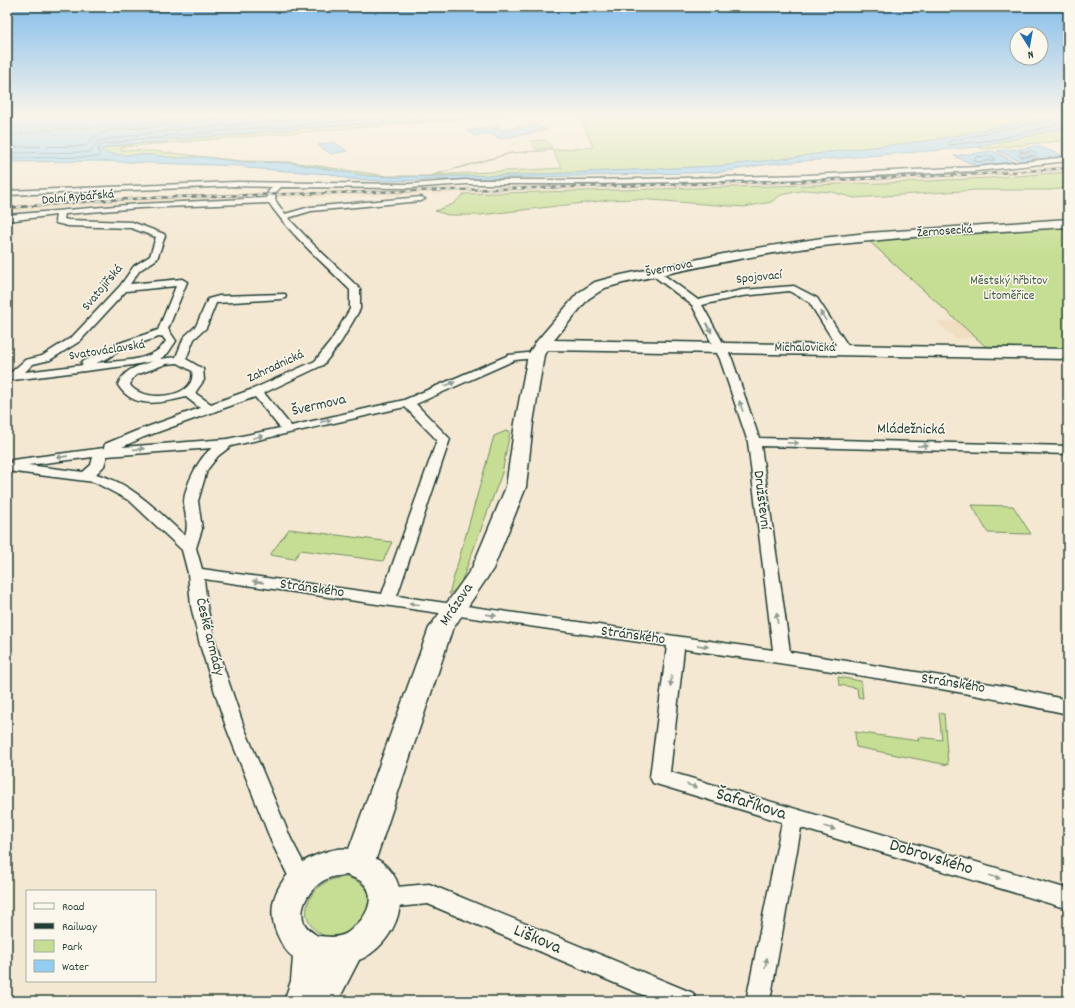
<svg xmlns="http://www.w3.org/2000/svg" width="1075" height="1008" viewBox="0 0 1075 1008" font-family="Dekko,sans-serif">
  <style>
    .built { fill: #efdec0 }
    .green { fill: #c6de94; stroke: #728e64; fill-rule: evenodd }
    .water { fill: #92cef3; stroke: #6494a7 }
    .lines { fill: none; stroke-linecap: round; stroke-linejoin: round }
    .shore { stroke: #4d7780; stroke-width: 1 }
    .ferry { stroke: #365a5a; stroke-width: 1; stroke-dasharray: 2.5 2; stroke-linecap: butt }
    .street-casing { stroke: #1f3d34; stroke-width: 3 }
    .secondary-casing { stroke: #1f3d34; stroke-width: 3 }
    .street { fill: #fbf7ec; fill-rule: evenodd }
    .secondary { fill: #fbf7ec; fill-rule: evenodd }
    .rail-casing { stroke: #1f3d34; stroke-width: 2.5 }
    .rail { stroke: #fbf7ec; stroke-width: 1.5; stroke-dasharray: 5; stroke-linecap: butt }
    .oneway { fill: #8d9a90 }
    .labels { text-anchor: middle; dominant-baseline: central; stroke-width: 3; stroke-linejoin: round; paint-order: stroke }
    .far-street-label { font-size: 13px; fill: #1f3d34; stroke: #fbf7ec }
    .far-park-label { font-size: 13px; fill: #405d47; stroke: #fbf7ec }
    .street-label { font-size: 15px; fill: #1f3d34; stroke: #fbf7ec }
    .near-street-label { font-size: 18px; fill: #1f3d34; stroke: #fbf7ec }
  </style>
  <rect width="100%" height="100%" fill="#f4e8d2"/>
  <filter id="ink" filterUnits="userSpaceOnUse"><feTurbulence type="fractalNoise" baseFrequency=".025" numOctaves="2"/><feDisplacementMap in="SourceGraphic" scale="8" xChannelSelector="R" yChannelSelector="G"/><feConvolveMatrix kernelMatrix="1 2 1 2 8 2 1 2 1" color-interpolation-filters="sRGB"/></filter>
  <g filter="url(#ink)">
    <g class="built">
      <path d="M1068 165V172L943 180 816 185 172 201 105 204 7 212V205L140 196 810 179 979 172Z"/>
      <path d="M957 321 975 337 956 339 937 322Z"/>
    </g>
    <g class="green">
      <path d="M493 115H506L122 147 121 150 153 151 242 161 291 162 387 176H430L511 153 593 147 580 115H1068L1025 121 935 140 822 153 799 157 719 166 524 175 392 177 368 176 291 163 244 162 174 158 153 155H120L105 153 101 150 115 146 126 145 138 143H152L167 139H184L353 124 426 121ZM552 150 562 168 433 175 511 153Z"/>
      <path d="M1068 127V139L1059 141 985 149 977 147Z"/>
      <path d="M545 140 552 148 536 149 530 141Z"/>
      <path d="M1068 172V188L1051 190H977L854 198 832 192 805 190 781 195 771 202 744 207 637 199 609 200 480 215H448L435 211 453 204 464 194 887 183 989 178Z"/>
      <path d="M1068 227V350L985 346 869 241 886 240 889 238Z"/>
      <path d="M506 431H510L502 473 459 588 449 594 494 436Z"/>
      <path d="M972 505 1013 506 1031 534 988 533Z"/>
      <path d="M289 529 392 542 383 561 301 550 294 559 270 555Z"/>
      <path d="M838 677 861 681 863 698 858 697 857 688 839 685Z"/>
      <path d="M939 713 944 714 948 765 856 747 855 732 919 741 918 737 942 740Z"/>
      <path d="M346 877C362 881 377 895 369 913 368 916 363 919 361 922 357 925 354 930 350 933 342 939 325 938 318 932 299 919 306 895 323 884 330 879 338 878 346 877Z"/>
    </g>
    <g class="water">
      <path d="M7 115H493L426 121 353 124 184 139H167L168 140 166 142C153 142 110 144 101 150L105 153 120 155H153L174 158 201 157 244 162 291 163 368 176 392 177 524 175 719 166 799 157 822 153 935 140 1025 121 1068 116V127L977 147 768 164 722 172 387 181 349 179 330 174 246 168 243 166 95 161 7 162Z"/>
      <path d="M534 125 547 130 500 139 489 133 475 136 467 131 495 126 503 130Z"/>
      <path d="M334 142 347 151 331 154 318 145Z"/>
      <path d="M1038 146 1063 156 1042 159 1018 149Z"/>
      <path d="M1014 149 1038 159 1020 161 997 151Z"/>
      <path d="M992 151 1015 162 977 166 954 156Z"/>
    </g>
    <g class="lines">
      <g class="shore">
        <path d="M1055 121 1057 123 1055 125 999 139 950 145 948 143 949 141 1025 125Z"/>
        <path d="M7 147 86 146C89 143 91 139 94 137 110 125 148 131 168 124L290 115"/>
        <path d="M1034 151 1036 153 1033 156 1021 157 1019 155 1021 152Z"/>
        <path d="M7 153 91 152 98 141C181 126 266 123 351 115"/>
        <path d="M992 156 995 158 994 160 978 162 974 160 976 157Z"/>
        <path d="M7 158 98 157 100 155 98 149 101 145 137 139 163 138 169 135H184L252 128H272L353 120 446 115"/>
      </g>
      <path class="ferry" d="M7 135 60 129 258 115"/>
      <g class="street-casing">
        <g id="street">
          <path d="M1068 157V161L977 171 807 179 593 184H466L409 188 281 187 276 192 275 200 285 214 310 207 421 197 425 199 421 201 311 211 288 218 313 244 360 289V309L341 342 323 365 264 393 291 426 404 400 509 355 536 352 542 355 536 358 515 360 416 404 450 439 397 596 773 650 748 442 720 359 692 305 651 274 649 272 651 270H657L698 300 742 290 794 286 817 298 850 349 844 352 840 351 809 302 789 291 742 296 702 305 732 359 759 438 1068 446V454L761 446 790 652 1004 686 1068 700V714C941 686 812 668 684 649L670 772 1068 889V909L801 828 770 1001H746L782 822 653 783 650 777 667 646 204 579 207 606 216 645 244 727 291 839 313 881 310 888 302 891 294 888 272 843 226 727 200 645 191 606 188 573 182 550 130 501 94 482 7 471V463H11L12 460 104 448 105 444 136 431 200 408 186 397C162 403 133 410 118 385 125 368 137 367 153 361L133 365 13 380 8 379V375L25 360 42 356 72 337 120 286 134 266 150 256 156 237 131 228 68 226 56 223 55 221 56 215 7 221V215L139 204 267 198 268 192 272 187 236 186 7 195V191L236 182 409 184 466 180H593L807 175 977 167ZM269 203C291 235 321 261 350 290V309L331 341 315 361 253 389 211 404 195 393 204 380 203 369 186 359 194 339 206 328 216 303 281 299 285 298 286 296 285 294 219 296 208 299 196 326 184 337 176 357 160 359 168 353 176 341 168 329 187 282 182 279 130 284 140 270 157 259 165 236 164 234 132 222 68 220 64 219 65 214 139 208ZM176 286 158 330 114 345 100 354 83 361 81 363 83 365 25 372 33 364 50 360 80 341 126 291ZM162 336 166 341C153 363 119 360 96 363L108 358 122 349ZM178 363 192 371C198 399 142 403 130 385L132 379 136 375 166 364ZM255 397 280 428 227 439 122 447 144 437ZM405 407 437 440 382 594 202 569 196 548 202 529 198 501 207 470 218 456 231 446ZM212 448C199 457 184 487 184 503 185 515 189 525 185 536 159 512 132 483 96 474L104 466 107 456ZM93 457 91 465 83 472 28 465Z"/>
          <path d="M429 884 693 993 697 1001H657L428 904 386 908 378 905 375 898 378 891 386 888Z"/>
        </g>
      </g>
      <g class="secondary-casing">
        <path id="secondary" d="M1068 219V227C986 232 904 236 823 246 756 254 690 269 623 283L605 288 588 299 554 340 1068 349V359L547 350 544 355 533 423 526 487 493 569 452 630 376 859C381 861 384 864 388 868 416 897 392 947 359 960L338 1001H284L291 981 293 957C285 951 281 943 277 934 262 899 286 866 319 854 328 851 340 847 349 849L429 628 472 568 506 487 515 423 528 355 536 342 578 293 595 282 621 275 738 251 822 238 868 233ZM347 875C351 877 355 878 359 880 378 891 369 915 355 926 350 931 346 935 339 936 333 938 324 936 318 936 313 933 307 929 304 923 297 905 314 882 332 877 336 876 342 875 347 875Z"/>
      </g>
      <use href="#street" class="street"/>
      <use href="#secondary" class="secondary"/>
      <g class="rail-casing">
        <path id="rail" d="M7 208 107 200 174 197 812 181 983 174 1068 168"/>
      </g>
      <use href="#rail" class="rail"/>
    </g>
    <defs><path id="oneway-solid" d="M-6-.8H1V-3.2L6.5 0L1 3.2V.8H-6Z"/></defs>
    <g class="oneway">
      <use href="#oneway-solid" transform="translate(823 316) rotate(-123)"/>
      <use href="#oneway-solid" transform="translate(709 328) rotate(62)"/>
      <use href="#oneway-solid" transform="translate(450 384) rotate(-23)"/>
      <use href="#oneway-solid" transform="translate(741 406) rotate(-109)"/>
      <use href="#oneway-solid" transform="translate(326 421) rotate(-13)"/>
      <use href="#oneway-solid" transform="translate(258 437) rotate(-12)"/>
      <use href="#oneway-solid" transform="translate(793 443) rotate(1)"/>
      <use href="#oneway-solid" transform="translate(923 446) rotate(1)"/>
      <use href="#oneway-solid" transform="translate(139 449) rotate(-4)"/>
      <use href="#oneway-solid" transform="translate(62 457) rotate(172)"/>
      <use href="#oneway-solid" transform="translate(258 582) rotate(-172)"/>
      <use href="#oneway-solid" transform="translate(414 604) rotate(-172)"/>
      <use href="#oneway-solid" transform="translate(491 615) rotate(8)"/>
      <use href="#oneway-solid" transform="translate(777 618) rotate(-97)"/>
      <use href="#oneway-solid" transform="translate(703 646) rotate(8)"/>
      <use href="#oneway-solid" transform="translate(671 681) rotate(97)"/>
      <use href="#oneway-solid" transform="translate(692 786) rotate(16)"/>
      <use href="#oneway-solid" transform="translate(830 828) rotate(17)"/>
      <use href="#oneway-solid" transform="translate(995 877) rotate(17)"/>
      <use href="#oneway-solid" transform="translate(766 963) rotate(-79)"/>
    </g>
  </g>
  <linearGradient id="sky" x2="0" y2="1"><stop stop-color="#85beec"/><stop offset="0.45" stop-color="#faf5eb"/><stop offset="1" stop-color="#faf5eb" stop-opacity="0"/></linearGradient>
  <rect width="1075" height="256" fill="url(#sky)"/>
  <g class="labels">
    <g class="far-street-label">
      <text transform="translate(78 198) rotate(-5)">Dolní Rybářská</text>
      <text transform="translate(945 232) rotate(-4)">Žernosecká</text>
      <text transform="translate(669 269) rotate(-11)">Švermova</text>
      <text transform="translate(759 278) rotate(-6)">Spojovací</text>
      <text transform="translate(103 288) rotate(-50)">Svatojiřská</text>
      <text x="805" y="348">Michalovická</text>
      <text transform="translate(107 351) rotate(-9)">Svatováclavská</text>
      <text transform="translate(276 367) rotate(-25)">Zahradnická</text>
    </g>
    <g class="far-park-label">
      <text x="1009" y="281">Městský hřbitov<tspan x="1009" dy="15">Litoměřice</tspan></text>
    </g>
    <g class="street-label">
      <text transform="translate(319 406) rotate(-13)">Švermova</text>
      <text transform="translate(911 430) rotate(1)">Mládežnická</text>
      <text transform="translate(761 500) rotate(83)">Družstevní</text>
      <text transform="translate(312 589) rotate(8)">Stránského</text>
      <text transform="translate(457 605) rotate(-56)">Mrázova</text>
      <text transform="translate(633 636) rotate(8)">Stránského</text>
      <text transform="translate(209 637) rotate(76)">České armády</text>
      <text transform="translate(953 684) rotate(9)">Stránského</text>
    </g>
    <g class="near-street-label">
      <text transform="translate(751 805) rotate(17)">Šafaříkova</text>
      <text transform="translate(931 858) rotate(17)">Dobrovského</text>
      <text transform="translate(537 940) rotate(23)">Liškova</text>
    </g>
  </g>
  <rect width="1075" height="1008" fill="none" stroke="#fbf7ec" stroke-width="24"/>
  <rect x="12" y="12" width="1051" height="984" fill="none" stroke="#1f3d34" stroke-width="1.5" filter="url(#ink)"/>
  <rect x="26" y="890" width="130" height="92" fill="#fbf7ec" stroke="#a3ada2"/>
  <rect x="34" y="903" width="20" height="6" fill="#fbf7ec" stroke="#a3ada2"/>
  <text x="62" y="910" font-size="12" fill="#1f3d34">Road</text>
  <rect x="34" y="923" width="20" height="6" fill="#1f3d34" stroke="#a3ada2"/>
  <text x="62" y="930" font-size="12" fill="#1f3d34">Railway</text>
  <rect x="34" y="940" width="20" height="12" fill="#c6de94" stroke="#a3ada2"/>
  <text x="62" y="950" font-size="12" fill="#1f3d34">Park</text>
  <rect x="34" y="960" width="20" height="12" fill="#92cef3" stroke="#a3ada2"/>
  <text x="62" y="970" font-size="12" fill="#1f3d34">Water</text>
  <g transform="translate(1029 46) rotate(169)"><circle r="19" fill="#fbf7ec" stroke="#a3ada2"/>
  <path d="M0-3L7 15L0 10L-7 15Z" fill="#1f6fb2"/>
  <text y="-6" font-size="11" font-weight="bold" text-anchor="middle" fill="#1f3d34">N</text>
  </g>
</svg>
